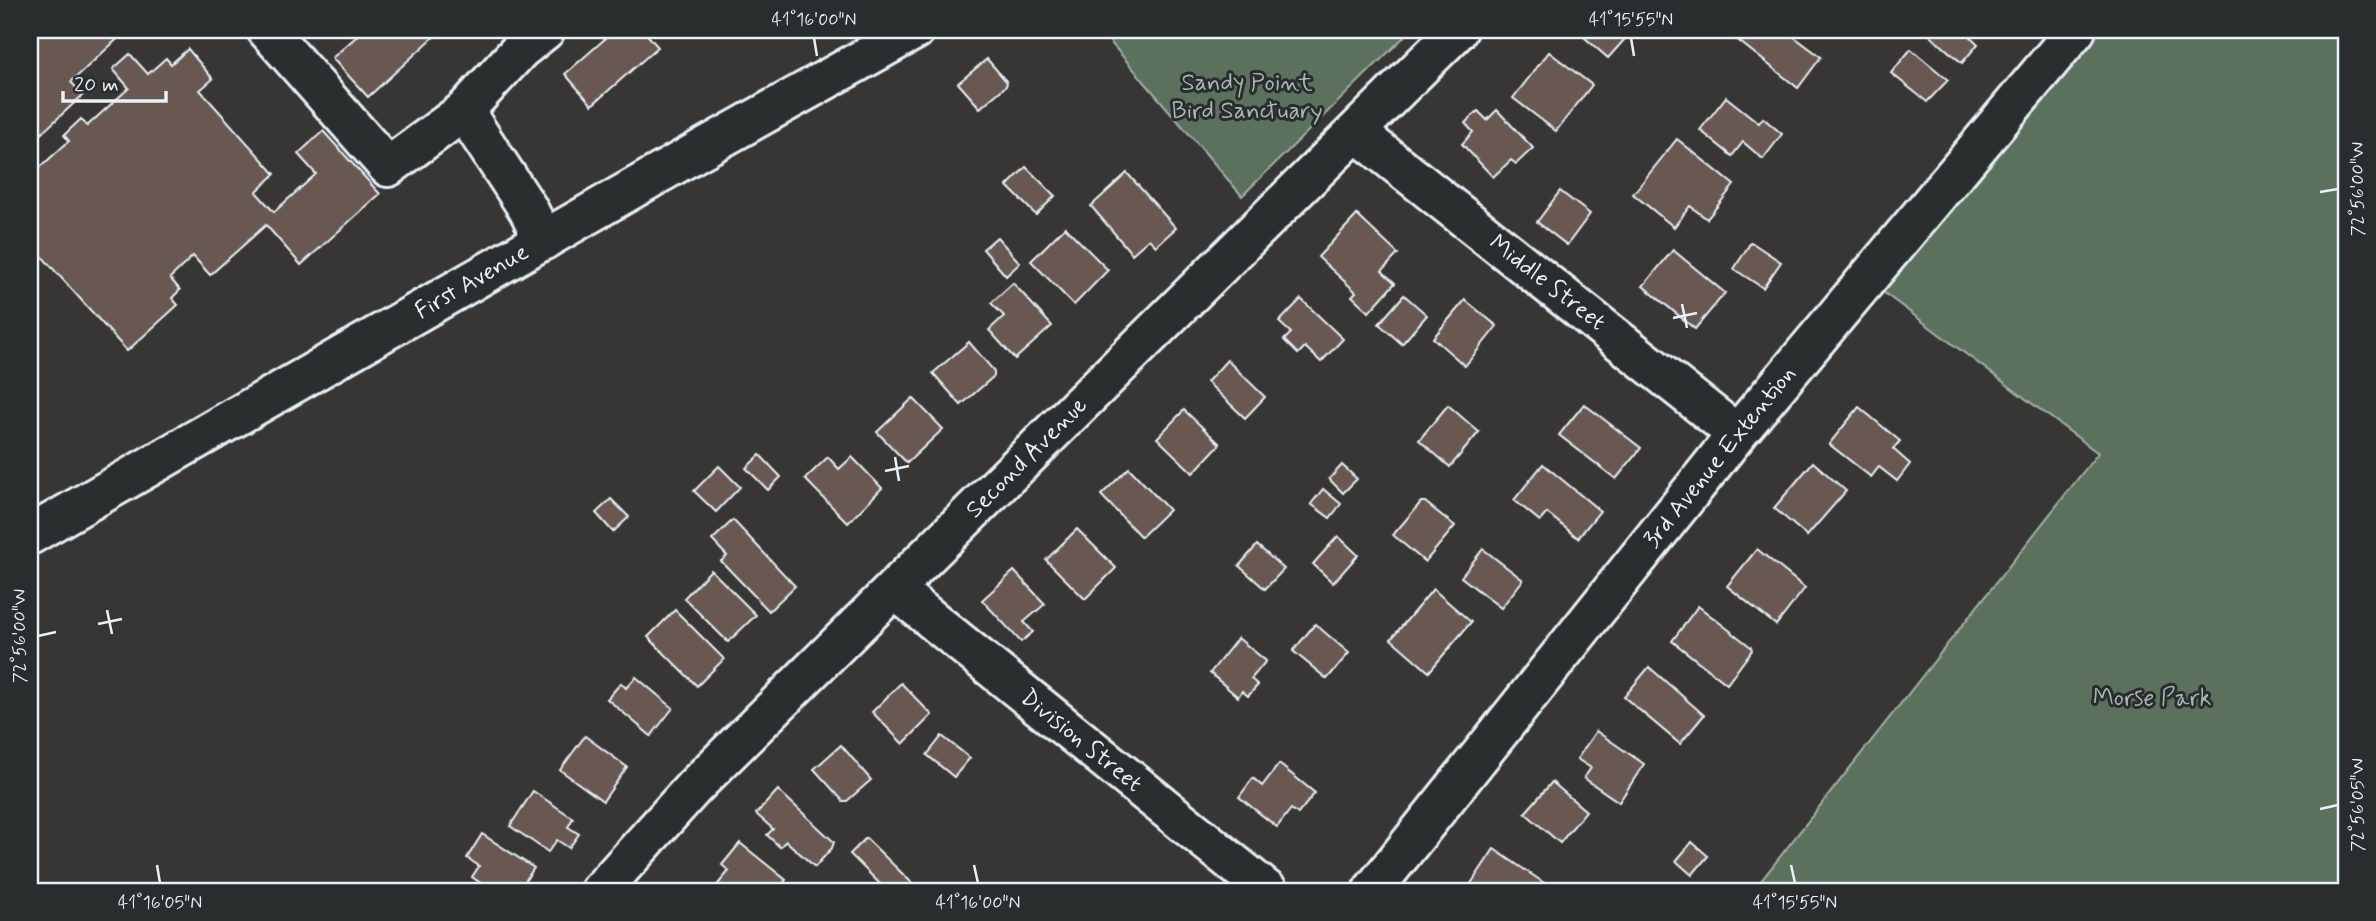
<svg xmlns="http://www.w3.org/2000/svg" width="2376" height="921" viewBox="0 0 2376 921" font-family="Mynerve,sans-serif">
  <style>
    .green { fill: #5b715d; stroke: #a2b1aa; stroke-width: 2 }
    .building { fill: #695951; stroke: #e8f1f8; stroke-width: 2 }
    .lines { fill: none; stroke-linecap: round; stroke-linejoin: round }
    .minor-casing { stroke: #e8f1f8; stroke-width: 44 }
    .minor { stroke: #2a2d2e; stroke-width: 38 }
    .ticks { fill: none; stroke: #e8f1f8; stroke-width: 2.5 }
    .labels { text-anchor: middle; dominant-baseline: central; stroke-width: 6; stroke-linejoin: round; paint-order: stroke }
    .park-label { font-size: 24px; fill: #a9b7b2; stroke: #2a2d2e }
    .street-label { font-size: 24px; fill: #e8f1f8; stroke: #2a2d2e }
    .neatline { fill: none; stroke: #e8f1f8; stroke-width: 2.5 }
    .ticks-label { font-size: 18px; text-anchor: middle; fill: #e8f1f8 }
  </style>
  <rect width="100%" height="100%" fill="#373635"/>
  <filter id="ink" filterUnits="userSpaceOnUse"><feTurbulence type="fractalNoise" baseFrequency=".0143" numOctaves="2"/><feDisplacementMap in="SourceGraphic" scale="14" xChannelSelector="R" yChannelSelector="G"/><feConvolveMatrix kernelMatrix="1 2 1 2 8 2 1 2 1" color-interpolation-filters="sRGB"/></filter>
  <g filter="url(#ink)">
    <g class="green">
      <path d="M1100 30H1411L1242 196Z"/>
      <path d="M2095 30H2346V891H1753L2098 453 1879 289Z"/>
    </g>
    <g class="building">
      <path d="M30 30H127L71 82 83 95 30 144Z"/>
      <path d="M364 30H430L435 36 368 97 332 58Z"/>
      <path d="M615 30H643L658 47 592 105 565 74Z"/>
      <path d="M1576 30H1633L1608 58Z"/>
      <path d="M1725 30H1785L1821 57 1798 88Z"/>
      <path d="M1924 30H1978L1971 37 1978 44 1962 63Z"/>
      <path d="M188 49 213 79 200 90 275 174 256 192 274 212 316 174 298 154 323 131 380 194 301 265 266 225 210 275 193 256 170 278 180 290 172 298 178 305 127 351 30 243V165L36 171 69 141 64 135 81 119 87 126 129 88 113 69 130 54 148 74 166 58 171 64Z"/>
      <path d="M1911 49 1948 80 1927 102 1891 73Z"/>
      <path d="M1549 52 1592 85 1556 131 1513 98Z"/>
      <path d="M987 59 1007 82 1006 86 980 108 958 83Z"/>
      <path d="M1726 97 1759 123 1763 118 1782 134 1763 159 1743 142 1732 156 1700 130Z"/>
      <path d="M1497 110 1533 148 1516 164 1511 160 1493 177 1462 144 1473 132 1465 123 1478 111 1487 120Z"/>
      <path d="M1677 139 1734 185 1707 219 1690 206 1674 227 1633 194Z"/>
      <path d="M1026 167 1055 196 1036 215 1007 186Z"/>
      <path d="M1127 173 1176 228 1156 246 1149 239 1132 254 1091 206Z"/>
      <path d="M1560 191 1590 214 1567 245 1537 222Z"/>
      <path d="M1357 215 1398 254 1382 271 1395 283 1369 312 1352 296 1356 292 1318 257Z"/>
      <path d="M1065 227 1108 270 1074 305 1031 261Z"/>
      <path d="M997 237 1020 263 1006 276 983 249Z"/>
      <path d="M1751 242 1781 262 1763 288 1734 269Z"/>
      <path d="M1673 250 1725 293 1695 329 1643 286Z"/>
      <path d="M1013 283 1052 326 1015 359 989 330 1004 316 991 303Z"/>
      <path d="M1404 295 1427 315 1402 344 1379 324Z"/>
      <path d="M1301 299 1343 339 1321 362 1305 347 1298 354 1284 340 1291 333 1279 322Z"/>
      <path d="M1465 300 1497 326 1465 366 1433 338Z"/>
      <path d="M969 342 994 371V376L961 405 933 373Z"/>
      <path d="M1227 360 1265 397 1245 418 1207 382Z"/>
      <path d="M913 398 943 429 907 463 877 432Z"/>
      <path d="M1584 404 1641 448 1616 479 1559 435Z"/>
      <path d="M1448 405 1479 432 1450 467 1419 440Z"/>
      <path d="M1859 407 1900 441 1893 449 1910 464 1897 481 1879 467 1871 477 1829 444Z"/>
      <path d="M1184 410 1220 444 1193 473 1157 438Z"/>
      <path d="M760 455 781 477 768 490 746 468Z"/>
      <path d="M828 457 839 469 852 457 882 488 848 523 805 479Z"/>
      <path d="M1813 462 1846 491 1807 536 1774 508Z"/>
      <path d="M1543 464 1600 511 1578 538 1547 513 1540 521 1514 500Z"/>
      <path d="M1342 465 1357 479 1343 493 1329 479Z"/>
      <path d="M719 466 740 487 716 512 694 491Z"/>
      <path d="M1129 468 1169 510 1141 537 1101 495Z"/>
      <path d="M1323 489 1341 504 1330 518 1311 504Z"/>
      <path d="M611 499 629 517 613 532 596 513Z"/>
      <path d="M1421 502H1425L1455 526 1425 562 1393 535Z"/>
      <path d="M733 520 795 586 769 611 721 561 727 556 712 540Z"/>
      <path d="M1077 529 1116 568 1085 599 1046 560Z"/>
      <path d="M1338 536 1358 555 1333 583 1313 564Z"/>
      <path d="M1257 545 1284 569 1265 589 1239 566Z"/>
      <path d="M1483 549 1523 580 1501 608 1461 577Z"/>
      <path d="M1757 549 1805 588 1776 625 1727 586Z"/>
      <path d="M711 570 756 615 728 642 684 598Z"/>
      <path d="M1014 571 1045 604 1024 622 1033 632 1021 642 982 600Z"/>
      <path d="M1433 589 1471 622 1429 672 1391 639Z"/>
      <path d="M1698 606 1751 647 1752 650 1727 684 1672 641Z"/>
      <path d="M675 610 724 659 697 686 648 637Z"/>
      <path d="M1315 624 1349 653 1327 679 1293 651Z"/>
      <path d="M1238 638 1266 661 1251 679 1258 685 1248 696 1242 691 1238 697 1210 673Z"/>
      <path d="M1649 667 1704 715 1680 744 1624 697Z"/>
      <path d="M636 677 673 708 651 736 607 699 621 683 626 688Z"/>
      <path d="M901 683 932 715 903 744 872 712Z"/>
      <path d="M1596 731 1644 764 1619 802 1584 778 1591 768 1577 759Z"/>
      <path d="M585 736 627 767 603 801 560 770Z"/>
      <path d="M942 736 970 758 954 777 927 755Z"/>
      <path d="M841 745 871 780 847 801H843L814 769Z"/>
      <path d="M1279 764 1315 793 1298 814 1291 809 1277 827 1239 797 1253 778 1262 786Z"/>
      <path d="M1552 782 1586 811 1560 843 1525 813Z"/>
      <path d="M778 790 834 842 832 848 815 867 786 841 780 847 767 835 773 829 756 814Z"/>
      <path d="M533 791 573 818 568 827 579 834 569 848 557 840 548 852 510 826Z"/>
      <path d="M482 834 534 868 518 891H492L472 877 479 866 467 858Z"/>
      <path d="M866 838 915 886 910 891H887L850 854Z"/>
      <path d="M1692 842 1708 856 1692 875 1676 861Z"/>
      <path d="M740 843 786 880 777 891 713 890 729 871 722 865Z"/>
      <path d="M1494 849 1556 891H1474L1468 888Z"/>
    </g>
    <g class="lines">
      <g class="minor-casing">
        <g id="minor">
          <path d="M267 30 388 167 464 111"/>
          <path d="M1356 132 1737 434"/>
          <path d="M544 240 528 209 464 111 520 50 545 30"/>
          <path d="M30 535 700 150 915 30"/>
          <path d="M894 589 1268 891"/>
          <path d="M600 891 694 787 1458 30"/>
          <path d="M1372 891 1737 434 2076 30"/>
        </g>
      </g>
      <use href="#minor" class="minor"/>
    </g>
  </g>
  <path class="ticks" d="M814 38 817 56M1631 38 1634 56M2320 192 2338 189M1682 304 1687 328M1673 318 1697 313M895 457 899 481M885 471 909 466M107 610 112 634M98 624 122 619M38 636 56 632M2320 809 2338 805M157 865 160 883M974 865 978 883M1791 865 1795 883"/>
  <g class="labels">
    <g class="park-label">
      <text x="1247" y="83">Sandy Point<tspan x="1247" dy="28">Bird Sanctuary</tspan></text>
      <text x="2152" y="698">Morse Park</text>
    </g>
    <g class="street-label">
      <text transform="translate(472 282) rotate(-30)">First Avenue</text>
      <text transform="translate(1547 283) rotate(38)">Middle Street</text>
      <text transform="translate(1720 457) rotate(-51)">3rd Avenue Extention</text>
      <text transform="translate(1027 458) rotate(-45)">Second Avenue</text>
      <text transform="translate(1081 741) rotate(39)">Division Street</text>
    </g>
  </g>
  <rect width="2376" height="921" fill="none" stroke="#2a2d2e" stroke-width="77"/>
  <path d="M63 91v10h103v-10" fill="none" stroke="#e8f1f8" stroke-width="3.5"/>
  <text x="74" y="91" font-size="21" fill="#e8f1f8" stroke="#2a2d2e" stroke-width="5" paint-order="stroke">20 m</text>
  <rect x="38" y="38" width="2300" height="845" class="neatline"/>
  <g class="ticks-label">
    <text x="814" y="25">41°16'00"N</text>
    <text x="1631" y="25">41°15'55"N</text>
    <text transform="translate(2357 189) rotate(-90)" y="6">72°56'00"W</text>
    <text transform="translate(19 636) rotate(-90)" y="6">72°56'00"W</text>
    <text transform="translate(2357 805) rotate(-90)" y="6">72°56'05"W</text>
    <text x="160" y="908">41°16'05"N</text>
    <text x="978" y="908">41°16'00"N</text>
    <text x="1795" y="908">41°15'55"N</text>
  </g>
</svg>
